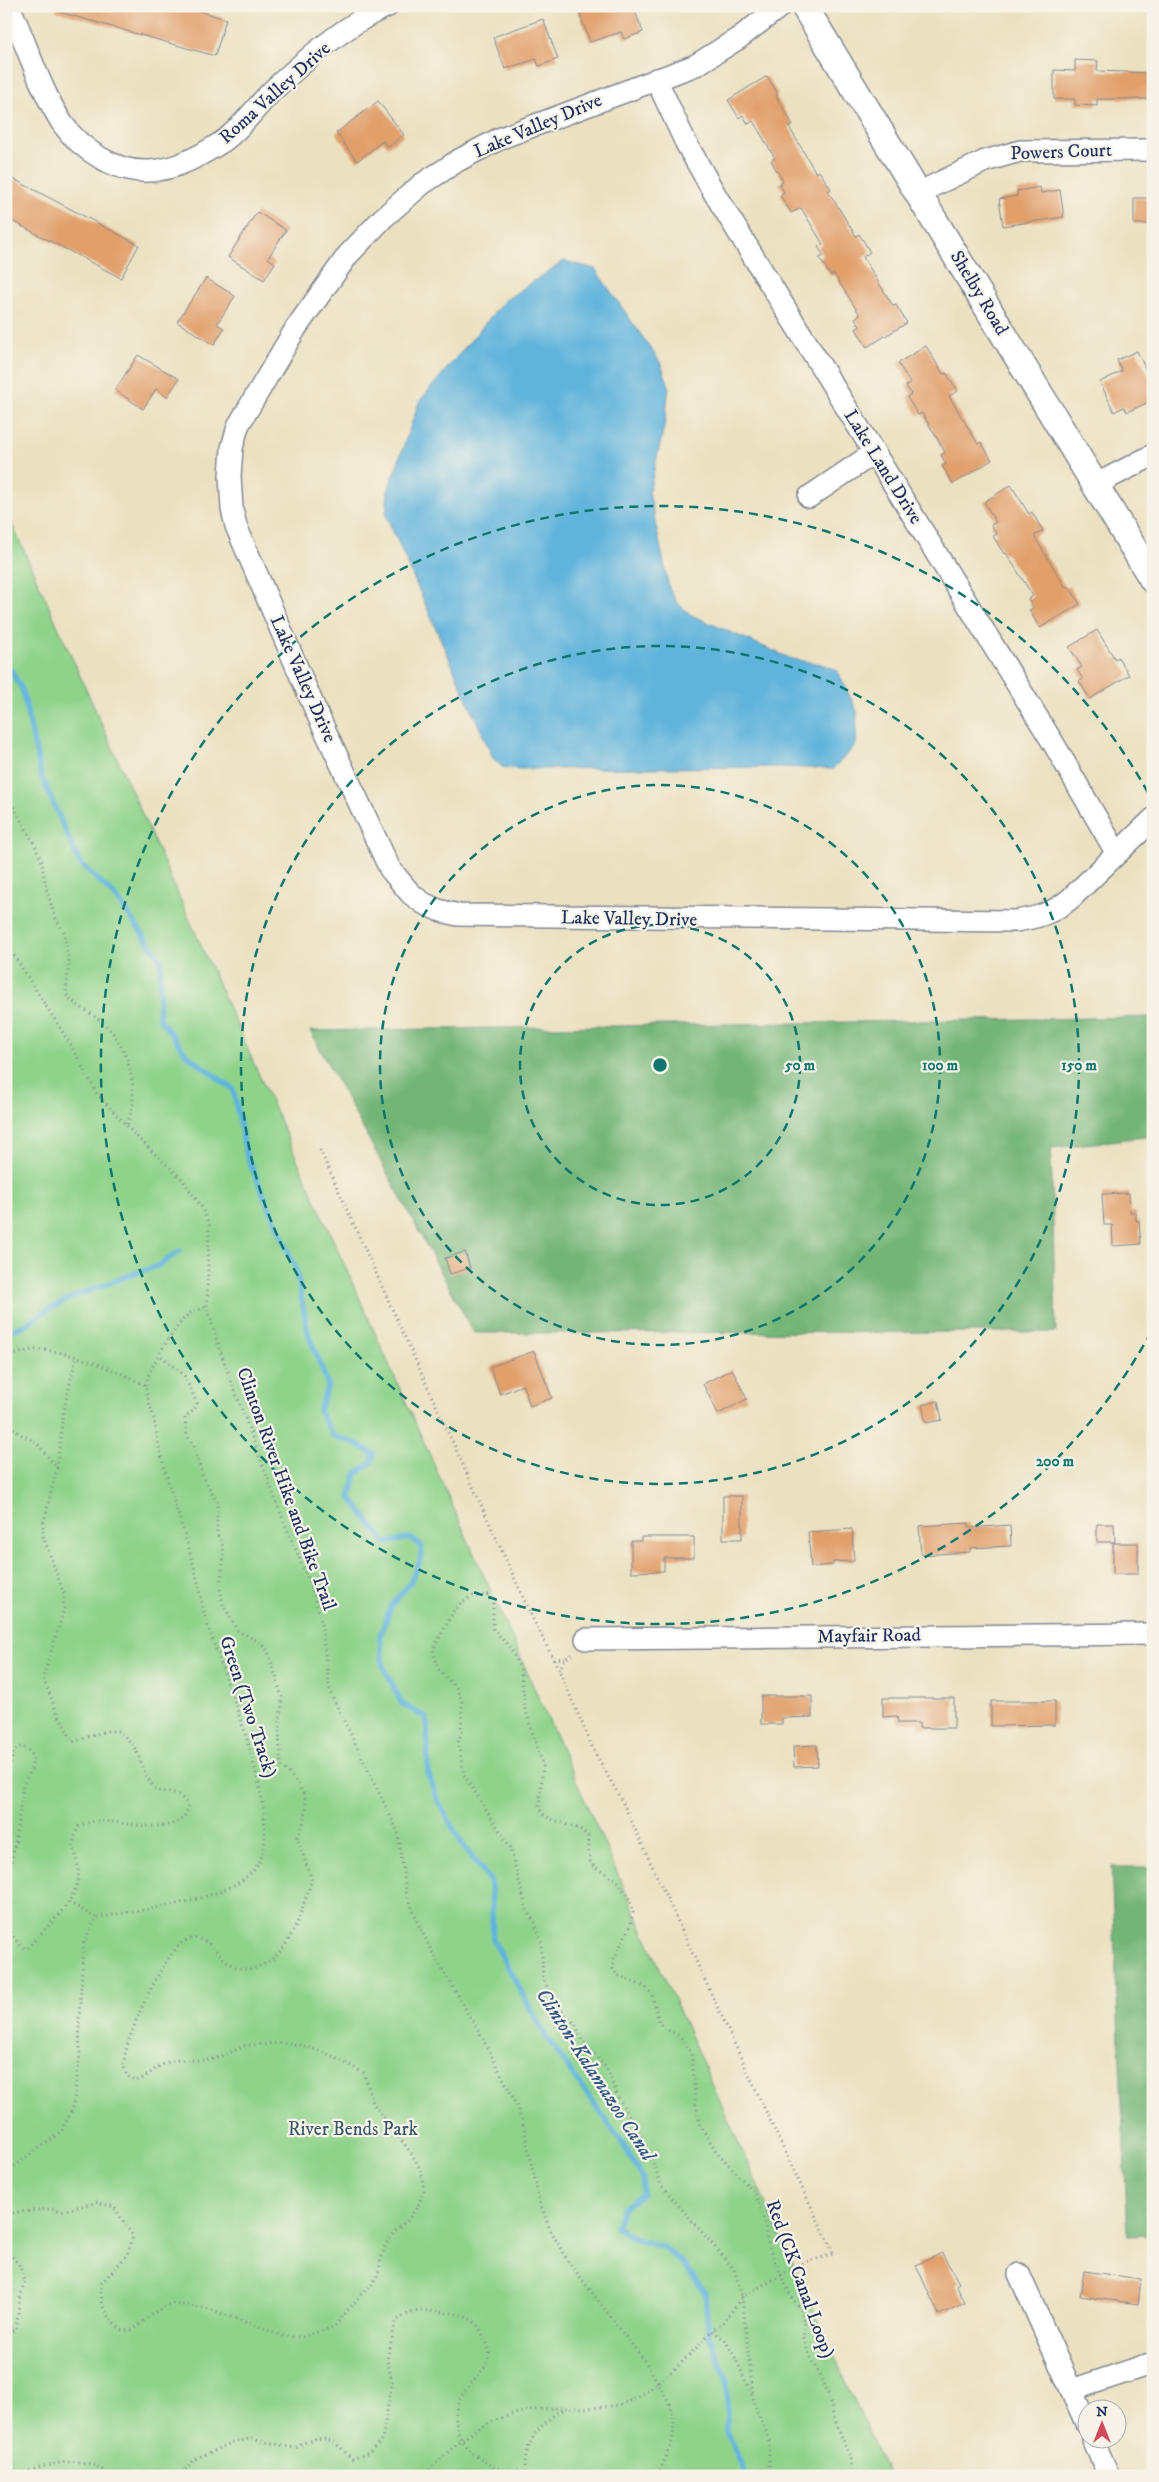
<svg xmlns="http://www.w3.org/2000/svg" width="1159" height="2482" viewBox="0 0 1159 2482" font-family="'IM FELL DW Pica',serif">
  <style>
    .green { fill: #8fd38b; stroke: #558174 }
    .forest { fill: #73b577; stroke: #47726a }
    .water { fill: #60b4dc; stroke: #3e729d }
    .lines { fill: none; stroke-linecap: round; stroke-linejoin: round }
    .stream { stroke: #60b4dc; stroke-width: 5.5 }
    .building { fill: #e19f6b }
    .minor-casing { stroke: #838890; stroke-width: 24 }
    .tertiary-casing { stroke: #838890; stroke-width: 29 }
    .path { stroke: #838890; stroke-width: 3; stroke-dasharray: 1 4; stroke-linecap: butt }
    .minor { stroke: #fff; stroke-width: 21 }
    .tertiary { stroke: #fff; stroke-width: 26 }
    .ring { fill: none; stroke: #0f766e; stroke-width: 2.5; stroke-dasharray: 9 6 }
    .labels { text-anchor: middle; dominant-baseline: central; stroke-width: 4.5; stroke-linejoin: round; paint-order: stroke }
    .street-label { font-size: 19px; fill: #1b2f5e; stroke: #f7f3e8 }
    .park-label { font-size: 19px; fill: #385869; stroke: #f7f3e8 }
    .water-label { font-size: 20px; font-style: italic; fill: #305784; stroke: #f7f3e8 }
    .centre { fill: #0f766e; stroke: #f7f3e8; stroke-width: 2.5 }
    .ring-label { font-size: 15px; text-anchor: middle; font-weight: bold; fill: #0f766e; stroke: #f7f3e8; stroke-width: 4.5; stroke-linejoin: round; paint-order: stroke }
  </style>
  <rect width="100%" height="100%" fill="#f7f3e8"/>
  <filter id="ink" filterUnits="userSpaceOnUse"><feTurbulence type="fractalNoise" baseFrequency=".02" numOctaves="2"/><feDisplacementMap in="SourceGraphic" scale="10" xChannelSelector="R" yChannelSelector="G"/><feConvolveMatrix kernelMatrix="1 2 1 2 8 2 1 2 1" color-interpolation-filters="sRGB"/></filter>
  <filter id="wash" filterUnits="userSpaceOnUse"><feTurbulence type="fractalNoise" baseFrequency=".0096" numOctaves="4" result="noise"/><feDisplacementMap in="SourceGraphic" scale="20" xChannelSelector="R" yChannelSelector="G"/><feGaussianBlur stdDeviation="1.12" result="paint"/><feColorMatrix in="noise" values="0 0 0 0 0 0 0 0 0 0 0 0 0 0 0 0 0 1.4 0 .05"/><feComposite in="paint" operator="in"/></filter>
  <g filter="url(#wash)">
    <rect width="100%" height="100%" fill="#ebe1c1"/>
    <path class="green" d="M6 511 888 2476H6Z"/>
    <g class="forest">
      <path d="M1153 1017V1136L1051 1148 1056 1332 474 1333 310 1031Z"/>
      <path d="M1111 1867H1153V2235L1128 2236Z"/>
    </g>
    <path class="water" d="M564 261 595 269 660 362 669 386 665 422 649 492 669 588 676 602 691 615 792 659 821 664 837 670 857 711 856 745 833 769 783 767 521 769 502 767 493 758 386 515 388 491 419 402 504 301Z"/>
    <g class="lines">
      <g class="stream">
        <path d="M6 663 22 689 41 775 79 862 116 897 161 960 159 1018 187 1055 233 1089 246 1154 296 1269 308 1333 328 1385 319 1411 333 1436 355 1443 374 1454 371 1463 356 1474 350 1497 385 1543 410 1538 422 1546 420 1561 410 1583 391 1606 380 1636 383 1666 402 1704 427 1718 428 1773 438 1801 462 1844 491 1882 493 1940 545 2035 624 2146 643 2178 642 2194 622 2209 616 2227 640 2241 663 2247 683 2263 705 2293 709 2336 727 2380V2431L746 2476"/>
        <path d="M6 1331 24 1326 44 1312 71 1298 130 1275 158 1266 180 1251"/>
      </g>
    </g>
    <g id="blocks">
      <g class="building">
        <path d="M57 6H183L226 19 215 56 56 11Z"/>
        <path d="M588 6H633L643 32 624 39 621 32 590 42 578 10Z"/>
        <path d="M543 19 558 59 539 66 536 59 505 69 493 37Z"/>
        <path d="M1075 60 1098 61 1097 71 1153 73V99H1097V106L1075 105V99H1054V70L1075 71Z"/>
        <path d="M767 76 778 94 776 96 793 125 789 127 816 173 819 171 831 189 828 191 856 236 859 234 870 252 863 257 893 306 896 305 907 323 867 347 856 329 860 326 855 318 860 315 834 274 831 276 819 258 824 256 818 247 823 244 801 208 791 213 780 195 784 192 779 184 783 181 771 161 775 158 753 121 748 124 743 115 739 118 728 100Z"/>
        <path d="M378 101 404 135 388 147 383 141 357 161 336 133Z"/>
        <path d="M6 175 139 245 121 278 6 218Z"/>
        <path d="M1040 187 1041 193 1060 190 1064 217 1003 226 999 199 1017 196V191Z"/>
        <rect x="1134" y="198" width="19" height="26"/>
        <path d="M257 212 286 230 268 258 275 263 264 280 228 257Z"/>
        <path d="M206 278 235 296 217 324 224 328 214 345 177 322Z"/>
        <path d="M926 346 943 374 946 373 958 391 949 396 978 444 981 442 992 460 953 484 942 466 946 464 941 455 945 452 922 413 918 415 907 397 911 394 906 386 910 383 898 363Z"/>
        <path d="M1137 351 1153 385V400L1127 412 1124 407 1114 412 1100 382 1122 371 1117 360Z"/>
        <path d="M138 355 179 379 167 397 156 389 143 409 115 390Z"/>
        <path d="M1011 485 1029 514 1032 512 1043 531 1034 536 1066 588 1069 586 1080 604 1040 628 1029 610 1033 608 1028 599 1033 596 1006 553 1004 554 993 536 997 534 991 525 996 522 984 502Z"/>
        <path d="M1097 630 1115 659 1118 657 1129 675 1090 699 1079 681 1083 679 1077 670 1082 667 1069 647Z"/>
        <path d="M1129 1193 1130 1212H1136V1221H1139L1141 1244 1113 1246 1112 1225H1104L1102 1194Z"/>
        <path d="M465 1252 470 1268 450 1274 445 1258Z"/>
        <path d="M534 1351 552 1398 530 1406 523 1385 500 1394 490 1367Z"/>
        <path d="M732 1369 747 1399 718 1414 703 1384Z"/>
        <path d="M938 1401 942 1420 926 1423 922 1405Z"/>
        <rect x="723" y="1496" width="19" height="43"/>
        <path d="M969 1523V1528L1010 1525 1011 1546 970 1548V1552L921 1555 919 1526Z"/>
        <path d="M1097 1524H1114L1115 1542H1097Z"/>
        <path d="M852 1529 854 1561 833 1562V1565L811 1567 808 1532Z"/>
        <path d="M641 1537H694V1558H664V1571L631 1572V1541H641Z"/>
        <rect x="1113" y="1543" width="25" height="31"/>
        <path d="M761 1696H812V1717L782 1718V1724H761Z"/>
        <path d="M883 1698H954V1728H919V1723H898L897 1716 883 1717Z"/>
        <path d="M991 1701H1055V1725L991 1726Z"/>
        <path d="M817 1745 818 1766 794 1767 793 1746Z"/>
        <path d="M942 2253 959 2283 956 2285 965 2303 939 2315 916 2265Z"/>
        <path d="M1084 2271 1141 2279 1138 2304 1080 2296Z"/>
      </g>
    </g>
  </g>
  <g filter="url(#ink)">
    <use href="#blocks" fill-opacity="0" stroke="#838890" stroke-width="1"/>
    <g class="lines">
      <g class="minor-casing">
        <g id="minor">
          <path d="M9 6C27 45 39 87 62 123 80 149 116 173 149 171 175 170 200 156 222 142 241 129 256 107 272 91 304 61 347 23 388 6"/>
          <path d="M781 6 739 38 696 65 501 138 459 160 422 184 383 218 348 255 296 328 238 426 232 448 230 476 232 509 236 526 315 709 390 869 411 894 423 903 438 910 458 915 1015 921C1037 918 1053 913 1070 899L1153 819"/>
          <path d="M656 79 686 143 716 196 1055 746 1116 852"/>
          <path d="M918 193 985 161 1020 151 1153 150"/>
          <path d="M1095 485 1153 455"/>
          <path d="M809 497 874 453"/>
          <path d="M586 1639 1153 1634"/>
          <path d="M1019 2274 1086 2423"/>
          <path d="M1072 2390 1153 2363"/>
          <path d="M1093 2440 1109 2476"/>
        </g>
      </g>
      <g class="tertiary-casing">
        <path id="tertiary" d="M804 6 1153 580"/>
      </g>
      <g class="path">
        <path d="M6 794 35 845 42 862 46 888 55 917 64 932 69 961 66 994C77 1008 89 1011 102 1022 124 1040 135 1074 133 1103 132 1110 129 1118 127 1125"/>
        <path d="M6 943 69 1042 97 1094 139 1139 182 1179 202 1208 209 1225 207 1307 219 1348 282 1517 310 1584 320 1615 330 1692 398 1832 406 1892 418 1923 431 1950 477 2028 513 2097 523 2123 539 2200 549 2227 567 2260 646 2363 668 2400 674 2420 673 2439 658 2476"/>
        <path d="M320 1150 532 1617 559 1670 594 1751 622 1801 774 2129 834 2254 805 2262 742 2297 753 2395"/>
        <path d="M6 1357C15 1355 24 1351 32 1350 62 1347 119 1371 145 1385"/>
        <path d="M6 1391 8 1424 20 1434 36 1442 57 1468 43 1525V1536L64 1594V1610L43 1678 56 1710 73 1742 106 1731H118C145 1751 136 1763 153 1786 161 1799 172 1782 188 1805 186 1840 121 1821 101 1821 93 1821 86 1823 79 1826 67 1848 81 1857 78 1879 73 1907 44 1928 27 1949 15 1945 12 1932 6 1921"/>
        <path d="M57 1468 63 1413 76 1358"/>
        <path d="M554 1658 565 1659"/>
        <path d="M559 1670 565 1659 574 1653"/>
        <path d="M6 1778 14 1751 22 1746 29 1751 33 1757 31 1770 23 1786 16 1839 6 1888"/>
        <path d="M69 1902 96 1918"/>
        <path d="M6 2172 61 2132 73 2108 80 2054 79 2020 84 1942 96 1918C137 1909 235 1903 258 1864 286 1817 221 1672 206 1620 202 1605 200 1590 196 1574 183 1524 163 1476 155 1425 153 1412 147 1399 146 1387 145 1372 177 1323 189 1314 194 1311 201 1309 207 1307"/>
        <path d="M6 2219 10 2213 49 2209 62 2211 97 2202 114 2207 133 2236 127 2255 101 2284C101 2308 104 2316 123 2331L133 2330 152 2314 171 2303 209 2309 284 2336 301 2337 334 2327 363 2292 371 2286 377 2277 384 2248 393 2233 407 2221 418 2206 424 2190 421 2170 411 2153 373 2103 364 2073C333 2056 303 2039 267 2044 260 2045 251 2044 244 2046 233 2051 224 2056 212 2059 196 2062 181 2057 166 2063 155 2067 148 2077 137 2081L127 2076C126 2073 124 2068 124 2065 122 2043 165 1950 185 1941 206 1931 215 1953 229 1963 251 1980 280 1958 290 1937 300 1919 305 1899 312 1880L297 1837C314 1805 306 1789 281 1766L279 1733 282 1697 268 1651 259 1642 237 1630 223 1604 220 1588 224 1554 222 1543 217 1534V1501L202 1475 194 1446 187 1436 185 1418 194 1410 197 1403 184 1375 159 1354"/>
        <path d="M6 2249 20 2266 25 2282 20 2297 16 2329 6 2335"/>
        <path d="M525 2472C525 2440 538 2426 563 2409"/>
        <path d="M426 2474C470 2427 500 2409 565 2408 586 2408 613 2409 632 2400 657 2387 695 2352 712 2330"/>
        <path d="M10 2476C41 2469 83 2448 110 2476"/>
        <path d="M167 2476 183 2472 195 2459 233 2442 250 2439 295 2448C323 2431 332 2438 352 2459L369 2453 382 2439 392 2383 387 2360 396 2321C417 2306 426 2312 450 2313 463 2314 475 2319 481 2331 484 2338 489 2345 489 2353 488 2379 448 2389 457 2427 459 2439 465 2448 475 2455 492 2467 500 2472 520 2470L528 2476"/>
        <path d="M392 2476 409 2471 430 2476"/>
        <path d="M769 2476V2438L757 2412 753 2398 736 2359 725 2340 712 2330 722 2325 742 2297 734 2269 661 2185 647 2147 618 2097 607 2069 582 2040 576 2025 557 2006 549 1991 543 1978 541 1940 535 1923 527 1911 510 1847 464 1775 458 1743 461 1732 462 1700 456 1688 438 1669 433 1650 454 1610 462 1602 473 1596 488 1595 493 1603V1629L510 1647 521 1671 525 1709 543 1766 539 1807 543 1814 551 1819 582 1830 588 1837 590 1861 594 1867 617 1880 630 1900 633 1913 630 1926 614 1959 613 1969 617 1975 645 1987 652 1994 659 2021 663 2028 680 2036 691 2053 696 2106 700 2125 716 2151 755 2193 763 2216 767 2239 774 2259 792 2299 800 2308 805 2322 804 2339 809 2355 827 2390 834 2418 851 2459V2476"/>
      </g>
      <use href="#minor" class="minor"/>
      <use href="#tertiary" class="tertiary"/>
    </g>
  </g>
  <g class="ring">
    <circle cx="660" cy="1065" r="140"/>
    <circle cx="660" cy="1065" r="280"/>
    <circle cx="660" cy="1065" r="419"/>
    <path d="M1151 1332A559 559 0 1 1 1151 798"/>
  </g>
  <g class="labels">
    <g class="street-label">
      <text transform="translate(275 93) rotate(-42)">Roma Valley Drive</text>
      <text transform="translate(538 126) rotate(-23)">Lake Valley Drive</text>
      <text transform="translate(1061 152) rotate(-2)">Powers Court</text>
      <text transform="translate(979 293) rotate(59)">Shelby Road</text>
      <text transform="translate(883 467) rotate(58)">Lake Land Drive</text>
      <text transform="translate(303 679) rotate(66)">Lake Valley Drive</text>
      <text transform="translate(629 919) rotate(1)">Lake Valley Drive</text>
      <text transform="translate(286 1489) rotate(70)">Clinton River Hike and Bike Trail</text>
      <text transform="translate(869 1636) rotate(-1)">Mayfair Road</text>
      <text transform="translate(248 1707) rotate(72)">Green (Two Track)</text>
      <text transform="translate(800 2279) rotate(70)">Red (CK Canal Loop)</text>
    </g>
    <g class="park-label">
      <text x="353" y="2129">River Bends Park</text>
    </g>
    <g class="water-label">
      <text transform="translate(595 2075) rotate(57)">Clinton-Kalamazoo Canal</text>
    </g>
  </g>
  <circle cx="660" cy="1065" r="8" class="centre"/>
  <g class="ring-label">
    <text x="800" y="1070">50 m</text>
    <text x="940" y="1070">100 m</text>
    <text x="1079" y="1070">150 m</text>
    <text x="1055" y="1466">200 m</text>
  </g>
  <rect width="1159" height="2482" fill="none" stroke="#f7f3e8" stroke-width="25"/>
  <g transform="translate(1102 2424)"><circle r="24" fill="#f7f3e8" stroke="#9fa5b1"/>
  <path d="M0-4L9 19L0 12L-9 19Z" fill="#d1495b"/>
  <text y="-8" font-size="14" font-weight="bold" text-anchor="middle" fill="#1b2f5e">N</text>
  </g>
</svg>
